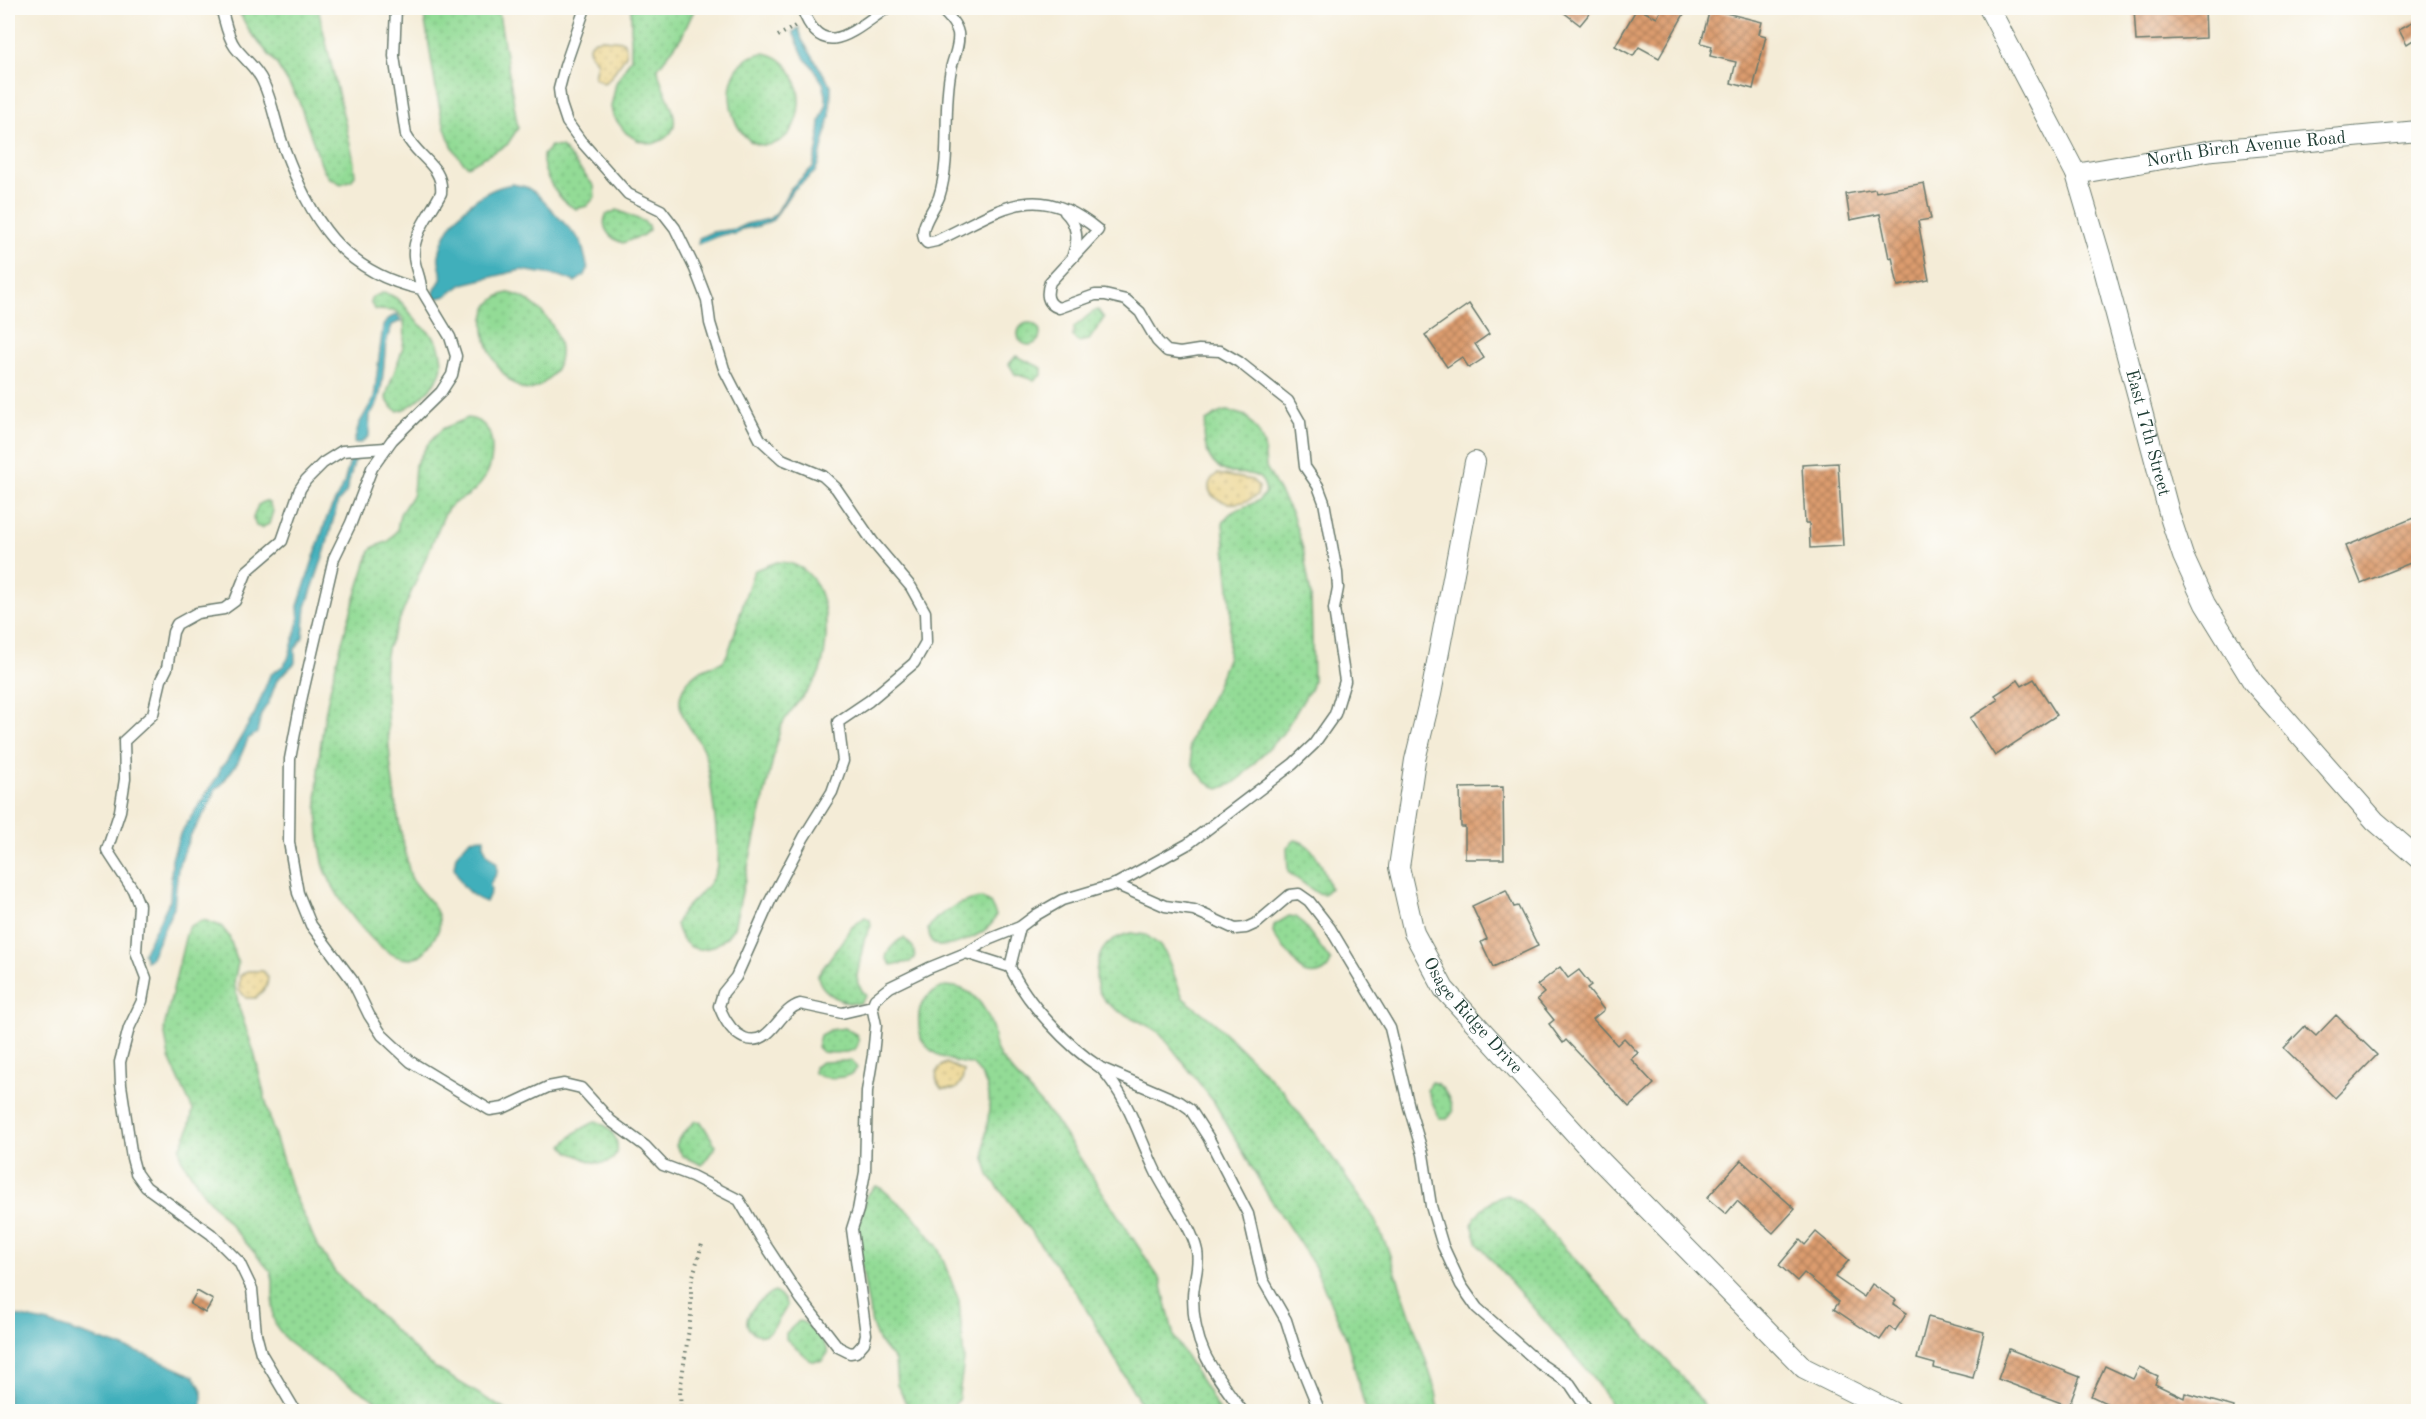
<svg xmlns="http://www.w3.org/2000/svg" width="2426" height="1419" viewBox="0 0 2426 1419" font-family="'Old Standard TT',serif">
  <style>
    .grass { fill: url(#grass-dots); stroke: #598c65; stroke-width: 1.5 }
    .sand { fill: url(#sand-dots); stroke: #868c69; stroke-width: 1.5 }
    .water { fill: #40afbb; stroke: #307678; stroke-width: 1.5 }
    .building { fill: url(#building-cross-hatch) }
    .lines { fill: none; stroke-linecap: round; stroke-linejoin: round }
    .service-casing { stroke: #6a7a6d; stroke-width: 13 }
    .minor-casing { stroke: #6a7a6d; stroke-width: 22 }
    .path { stroke: #6a7a6d; stroke-width: 4; stroke-dasharray: 1.5 4.5; stroke-linecap: butt }
    .service { stroke: #fff; stroke-width: 10 }
    .minor { stroke: #fff; stroke-width: 20 }
    .labels { text-anchor: middle; dominant-baseline: central; stroke-width: 6; stroke-linejoin: round; paint-order: stroke }
    .street-label { font-size: 18px; fill: #1f3d34; stroke: #fdfcf7 }
  </style>
  <defs>
    <pattern id="grass-dots" width="8" height="8" patternUnits="userSpaceOnUse" patternTransform="scale(1.5)"><rect width="8" height="8" fill="#93db96"/><path d="M2 2h.1M6 6h.1" fill="none" stroke="#7ebd82" stroke-width="1.8" stroke-linecap="round"/></pattern>
    <pattern id="sand-dots" width="8" height="8" patternUnits="userSpaceOnUse" patternTransform="scale(1.5)"><rect width="8" height="8" fill="#eeda9e"/><path d="M2 2h.1M6 6h.1" fill="none" stroke="#ccbc89" stroke-width="1.8" stroke-linecap="round"/></pattern>
    <pattern id="building-cross-hatch" width="8" height="8" patternUnits="userSpaceOnUse" patternTransform="scale(1.5)"><rect width="8" height="8" fill="#dc9c6e"/><path d="M0 0l8 8M0 8l8-8" fill="none" stroke="#b2805b"/></pattern>
  </defs>
  <rect width="100%" height="100%" fill="#fdfcf7"/>
  <filter id="ink" filterUnits="userSpaceOnUse"><feTurbulence type="fractalNoise" baseFrequency=".0167" numOctaves="2"/><feDisplacementMap in="SourceGraphic" scale="12" xChannelSelector="R" yChannelSelector="G"/><feConvolveMatrix kernelMatrix="1 2 1 2 8 2 1 2 1" color-interpolation-filters="sRGB"/></filter>
  <filter id="wash" filterUnits="userSpaceOnUse"><feTurbulence type="fractalNoise" baseFrequency=".008" numOctaves="4" result="noise"/><feDisplacementMap in="SourceGraphic" scale="24" xChannelSelector="R" yChannelSelector="G"/><feGaussianBlur stdDeviation="1.35" result="paint"/><feColorMatrix in="noise" values="0 0 0 0 0 0 0 0 0 0 0 0 0 0 0 0 0 1.4 0 .05"/><feComposite in="paint" operator="in"/></filter>
  <g filter="url(#wash)">
    <rect width="100%" height="100%" fill="#f4ecd7"/>
    <g class="grass">
      <path d="M237 8H318L353 157 355 175 352 180 341 184 328 177 322 167 298 99 276 63 250 32Z"/>
      <path d="M422 8H498L518 128 507 145 468 166C435 144 433 47 422 8Z"/>
      <path d="M631 8H695L682 36 658 68C659 94 698 130 652 144L637 140 626 133 613 116 611 107 616 83 631 58Z"/>
      <path d="M764 53C812 61 810 147 762 145 728 143 711 60 764 53Z"/>
      <path d="M551 146 561 147 566 152 594 186 595 197 587 206 576 209C559 202 541 174 543 155Z"/>
      <path d="M617 210 645 222 648 225 649 230 643 235 623 243C611 239 600 229 606 215Z"/>
      <path d="M382 293C396 294 405 305 413 317 420 327 433 332 438 344 441 351 443 364 441 371 436 386 413 408 398 411L392 408 386 398C392 369 408 353 404 320L397 311 376 310 371 304V298Z"/>
      <path d="M508 293C542 297 580 350 548 379 543 384 537 389 529 390 501 391 455 306 508 293Z"/>
      <path d="M1098 310 1104 318 1089 340 1078 342 1073 337 1074 327C1083 322 1089 312 1098 310Z"/>
      <circle cx="1029" cy="334" r="11"/>
      <path d="M1016 356 1042 368V375L1034 380 1015 374 1009 364Z"/>
      <path d="M1228 411 1246 416 1259 433 1264 446 1266 467 1293 516 1303 549 1311 596 1313 681 1311 688 1283 733 1239 779 1232 784 1219 789 1207 783 1196 770 1193 765 1189 746 1195 727 1215 690 1228 656 1231 611 1223 524C1230 503 1256 511 1266 491 1265 486 1262 478 1256 476 1248 472 1237 475 1228 472 1207 466 1201 440 1206 421L1221 412Z"/>
      <path d="M468 418C480 420 489 427 491 439 495 462 487 483 467 496 458 501 451 503 445 513L387 649C382 670 386 690 387 712 389 759 394 805 405 851 407 859 408 869 411 877 418 894 443 906 439 928 437 936 430 944 425 951 392 987 328 889 323 862 303 757 338 650 370 551L374 547 389 541 397 530 400 514 413 494 415 465 428 444 442 429Z"/>
      <path d="M265 501 269 503 273 511 269 524 261 528 256 526 253 518 258 505Z"/>
      <path d="M777 562C829 561 832 631 821 668 815 689 789 707 780 729L734 927C718 954 684 960 676 924 684 902 710 892 716 870 721 854 710 769 704 752 698 735 681 722 680 703 679 687 693 673 706 668 711 665 718 665 723 661 733 651 744 590 755 570Z"/>
      <path d="M1295 840C1315 843 1325 872 1330 888L1324 894 1317 893 1288 872 1287 847Z"/>
      <path d="M982 898 990 903 996 915C992 933 955 947 938 946L931 941 928 929C936 913 965 899 982 898Z"/>
      <path d="M1289 916 1296 917 1301 921 1331 961C1328 973 1316 977 1304 973L1275 937 1273 932 1274 925Z"/>
      <path d="M865 917 870 920 871 926 864 940 857 976 858 984 866 996 860 1003C845 1006 819 992 818 975L852 927Z"/>
      <path d="M203 920 221 926 229 936 238 963 234 982 239 1008 254 1052 271 1123 292 1190 316 1243 335 1272 429 1364 507 1411H393L324 1369 288 1342 276 1326 273 1317V1281L271 1272 203 1193 181 1158 180 1148 189 1129 193 1110 169 1058 164 1028 186 934 190 926Z"/>
      <path d="M1131 933 1146 935 1159 945 1166 954 1183 998 1215 1023 1282 1090 1332 1157 1374 1218 1387 1247 1426 1361 1436 1392 1439 1411H1366L1347 1340 1314 1265 1266 1192 1214 1102 1161 1034C1131 1011 1086 1012 1098 961 1103 943 1114 937 1131 933Z"/>
      <path d="M904 938 913 947 915 958 910 962 891 965 886 958C887 950 897 940 904 938Z"/>
      <path d="M946 986C972 986 986 1006 993 1030 995 1040 994 1048 1000 1057L1055 1120 1161 1281 1174 1337 1220 1411H1145L1078 1295 989 1175C973 1133 1009 1099 972 1064 953 1063 930 1056 921 1038 915 1011 919 996 946 986Z"/>
      <path d="M845 1028 857 1035C865 1056 836 1053 822 1052L817 1047 820 1035 830 1030Z"/>
      <path d="M846 1061H852L857 1068C851 1080 823 1080 814 1073V1067L822 1062Z"/>
      <path d="M1432 1082C1444 1084 1451 1101 1453 1112L1448 1118H1439L1427 1090Z"/>
      <path d="M596 1121C628 1132 624 1178 583 1158 575 1154 568 1153 563 1145L576 1132Z"/>
      <path d="M695 1121 701 1122 716 1146 702 1165 683 1156 676 1146 679 1138Z"/>
      <path d="M876 1186 882 1189 913 1215 938 1247 959 1301 964 1360 958 1401 949 1411H914L909 1408 897 1385 895 1361 878 1340 872 1325 858 1247V1230L866 1196Z"/>
      <path d="M1508 1195 1518 1201 1540 1221 1683 1378 1708 1411 1617 1412 1615 1410 1591 1375 1478 1244 1472 1224C1478 1209 1492 1198 1508 1195Z"/>
      <path d="M775 1292 784 1299 787 1306C782 1314 773 1333 763 1335 760 1336 757 1334 754 1333 734 1321 762 1296 775 1292Z"/>
      <path d="M799 1321C810 1323 825 1342 828 1353L822 1361H811L786 1339V1333Z"/>
    </g>
    <g class="sand">
      <path d="M603 39 623 41C631 53 624 58 617 68 612 75 611 80 603 83L594 77 597 62 590 54 589 46 595 40Z"/>
      <path d="M1217 474 1252 480 1259 487 1257 495C1230 516 1192 492 1217 474Z"/>
      <path d="M247 971H263L268 977 267 986 256 998H246L239 990 240 976Z"/>
      <path d="M946 1063 964 1071 962 1081 956 1089H942C933 1080 935 1069 946 1063Z"/>
    </g>
    <g class="water">
      <path d="M799 28 802 40 831 86 830 116 819 162 815 172 792 191 773 220 759 226 742 229 735 234C723 232 710 240 698 244L699 238 712 232 736 229 746 224 769 219 777 212 790 189 813 167 818 146 820 121 826 106V95L823 83 812 66 805 59 793 32Z"/>
      <path d="M512 184 526 187 536 193 581 241 588 269 585 275 575 282 560 276 521 270 463 284 446 296 434 299C432 291 438 286 441 279 443 271 437 263 439 255 445 220 478 190 512 184Z"/>
      <path d="M397 314 401 321 392 325C390 332 387 338 386 344 383 363 384 402 370 414L369 436 361 443H354L359 424 374 398 383 326 388 319Z"/>
      <path d="M352 454H360L354 463 346 493 338 502 325 551 306 607 303 637 295 649V663L277 680 269 702 261 714 257 733 248 739 238 762 221 785 216 789 207 809 190 836 178 868 174 907 150 959 146 961 143 953 170 900 172 859 180 834 219 774 220 768 227 761 255 713 270 675 284 665 288 659 299 621 298 606 327 517 344 483Z"/>
      <path d="M484 838V847L488 855 497 863V873L490 884 491 891 486 902C468 896 460 884 454 867L456 855 470 839Z"/>
      <path d="M8 1314 49 1323 149 1356 194 1376 202 1390V1411H8Z"/>
    </g>
    <g id="blocks">
      <g class="building">
        <path d="M1558 8H1594L1580 25Z"/>
        <path d="M1637 8 1657 18 1662 8H1672L1684 14 1659 58 1639 47 1633 56 1615 46Z"/>
        <path d="M2134 8H2205L2206 38 2136 41Z"/>
        <path d="M1710 9 1762 22 1759 34 1766 36 1753 89 1731 83 1736 62 1710 56 1712 46 1701 43Z"/>
        <path d="M2418 19V37L2407 44 2399 29Z"/>
        <path d="M1924 183 1931 219 1918 221 1929 280 1898 286 1892 257 1889 258 1880 214 1850 220 1846 194 1875 189 1876 192Z"/>
        <path d="M1469 304 1489 334 1475 344 1484 358 1469 368 1462 357 1447 367 1425 335Z"/>
        <path d="M1838 463 1843 546 1810 548 1809 523H1805L1802 465Z"/>
        <path d="M2418 516V560L2361 583 2346 546Z"/>
        <path d="M2034 679 2057 715 1995 756 1970 718 1998 700 1995 695 2018 680 2022 686Z"/>
        <path d="M1503 787 1504 859H1465V827H1461L1460 788Z"/>
        <path d="M1506 890 1514 907 1518 906 1538 946 1493 967 1481 942 1487 939 1472 906Z"/>
        <path d="M1560 967 1568 978 1579 970 1591 985 1587 988 1604 1010 1593 1019 1617 1045 1624 1038 1638 1053 1631 1059 1654 1084 1629 1107 1566 1040 1563 1043 1549 1024 1554 1020 1537 999 1544 993 1537 985Z"/>
        <path d="M2336 1015 2377 1055 2335 1098 2284 1048 2305 1026 2316 1036Z"/>
        <path d="M1741 1160 1795 1209 1773 1233 1737 1201 1726 1214 1707 1198Z"/>
        <path d="M1816 1232 1849 1260 1835 1277 1864 1297 1872 1284 1896 1300 1893 1304 1907 1313 1895 1331 1889 1327 1880 1340 1834 1309 1839 1302 1804 1273 1797 1281 1779 1265 1800 1240 1805 1245Z"/>
        <path d="M197 1291 213 1300 205 1313 190 1304Z"/>
        <path d="M1928 1317 1984 1332 1973 1378 1934 1368 1935 1364 1917 1359Z"/>
        <path d="M2009 1349 2080 1377 2069 1406 1998 1379Z"/>
        <path d="M2105 1366 2133 1379 2139 1367 2158 1376 2155 1384 2184 1398 2185 1393 2234 1407 2233 1412H2125L2091 1396Z"/>
      </g>
    </g>
  </g>
  <g filter="url(#ink)">
    <use href="#blocks" fill-opacity="0" stroke="#6a7a6d" stroke-width="1.5"/>
    <g class="lines">
      <g class="service-casing">
        <g id="service">
          <path d="M221 8C225 20 227 36 235 47 244 59 257 68 263 82 273 103 276 127 284 148 311 219 341 272 421 289L450 337 456 356 454 366 452 375 441 392 392 440 372 468 351 523 334 558 302 696 290 759 289 842 298 893 311 925 352 980 369 1015 382 1035 411 1062 490 1110 503 1108 548 1087 564 1084 581 1088 611 1121 645 1146 663 1165 692 1176 739 1200 761 1238 801 1299 838 1347 850 1353 856 1352 864 1343 866 1334 852 1229 858 1210 865 1172 867 1091 873 1055 876 1025 872 1006 875 999 890 987 929 968 966 953 990 939 1020 927 1036 915 1062 900 1116 884 1188 844 1293 764 1314 744 1335 714 1345 681 1334 609 1338 588 1337 573 1324 502 1318 486 1305 467 1300 422 1288 401 1239 362 1220 351 1199 350 1180 353 1167 351 1157 341 1140 312 1126 300 1105 295H1095L1059 308C1046 304 1046 293 1050 282L1098 230C1034 177 999 212 936 241L927 243C915 231 934 210 939 197 952 156 942 112 951 69 953 58 960 46 958 33 956 23 947 15 940 8"/>
          <path d="M396 8 394 56 406 135C417 157 444 166 441 193 431 213 412 234 414 257 415 269 421 278 421 289"/>
          <path d="M585 8 565 66 559 89 561 104 567 122 580 140 628 194 661 210 675 228 695 269 707 300 710 323 724 369 760 439 782 459 823 476 836 488 873 542 911 587 925 612 926 642 914 663 869 701 838 722 843 761 832 792 804 837 770 901 736 977 723 993 719 1006C724 1019 731 1032 744 1038 771 1048 778 1010 800 1004L842 1013 872 1006"/>
          <path d="M802 8C822 64 854 30 887 8"/>
          <path d="M1065 212C1077 223 1079 240 1073 255"/>
          <path d="M1115 884 1165 906 1194 910 1235 929 1246 928 1257 923 1290 895 1299 894 1309 901 1330 928 1390 1028 1409 1107 1423 1154 1431 1206 1443 1246 1461 1285 1477 1308 1539 1363 1570 1384 1589 1412"/>
          <path d="M1020 927 1010 967C1026 1002 1068 1047 1101 1068L1180 1102 1190 1109 1208 1137 1248 1214 1263 1280 1286 1320 1298 1358 1320 1412"/>
          <path d="M966 953 1010 967"/>
          <path d="M1102 1069C1129 1100 1138 1134 1155 1170 1166 1194 1192 1226 1197 1251 1200 1266 1193 1282 1193 1297 1193 1349 1214 1372 1243 1412"/>
          <path d="M296 1412 261 1353 256 1334 252 1289 239 1262 211 1234 146 1187 136 1173 132 1158 121 1085 120 1062 129 1028 142 1001 146 978 136 952 139 905 133 890 107 850 120 811 125 779 124 741 153 714 161 680 167 668 173 632 177 624 197 613 224 609 235 601 247 571 282 541 300 489 306 480 323 463 342 451 386 448"/>
        </g>
      </g>
      <g class="minor-casing">
        <g id="minor">
          <path id="s1" d="M1989 8 2076 174 2102 262 2171 520 2183 556 2205 604 2253 682 2375 821 2418 858"/>
          <path id="s2" d="M2076 174 2213 150 2418 131"/>
          <path id="s3" d="M1475 462 1431 694 1415 760 1399 867 1414 933 1444 989 1594 1154 1804 1368 1892 1412"/>
        </g>
      </g>
      <g class="path">
        <path d="M778 36 795 26"/>
        <path d="M681 1412 680 1391 691 1315V1283L702 1244"/>
      </g>
      <use href="#service" class="service"/>
      <use href="#minor" class="minor"/>
    </g>
  </g>
  <g class="labels">
    <g class="street-label">
      <text stroke="none"><textPath href="#s2" startOffset="172">North Birch Avenue Road</textPath></text>
      <text stroke="none"><textPath href="#s1" startOffset="456">East 17th Street</textPath></text>
      <text stroke="none"><textPath href="#s3" startOffset="582">Osage Ridge Drive</textPath></text>
    </g>
  </g>
  <rect width="2426" height="1419" fill="none" stroke="#fdfcf7" stroke-width="30"/>
</svg>
